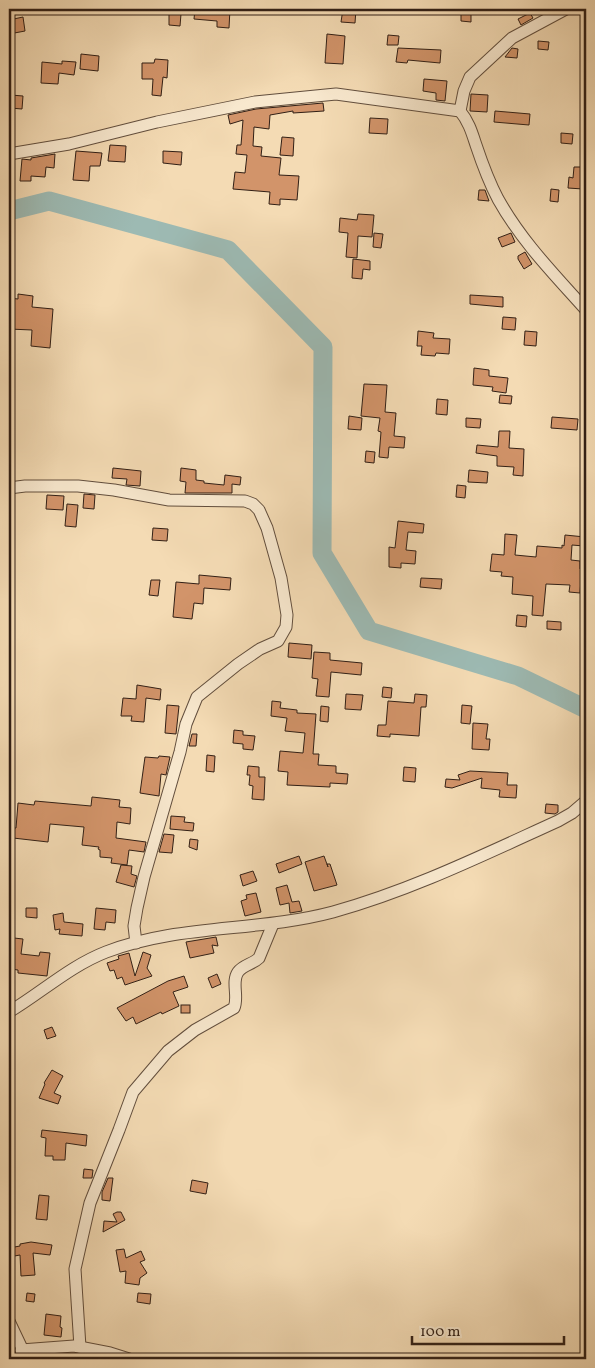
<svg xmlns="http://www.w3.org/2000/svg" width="595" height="1368" viewBox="0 0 595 1368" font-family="Vollkorn,serif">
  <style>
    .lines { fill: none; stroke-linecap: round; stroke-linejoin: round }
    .river { stroke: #9dbab3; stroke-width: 19 }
    .building { fill: #d2946a; stroke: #311f15 }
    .minor-casing { stroke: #624e3d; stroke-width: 13 }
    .minor { stroke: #f8e8ce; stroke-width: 11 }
  </style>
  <rect width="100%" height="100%" fill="#f4dbb4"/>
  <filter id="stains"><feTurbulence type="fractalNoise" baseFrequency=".004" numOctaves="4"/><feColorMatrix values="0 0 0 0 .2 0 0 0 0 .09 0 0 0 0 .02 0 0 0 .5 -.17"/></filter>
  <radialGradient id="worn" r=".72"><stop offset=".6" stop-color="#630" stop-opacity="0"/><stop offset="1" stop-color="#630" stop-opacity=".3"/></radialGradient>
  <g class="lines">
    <path class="river" d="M9 211 49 201 228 250 323 347 322 553 369 631 518 676 586 709"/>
  </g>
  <g class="building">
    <path d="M195 9H230L229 28 217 27V21L194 19Z"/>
    <path d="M343 9H356L355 23 341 22Z"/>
    <path d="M461 12 471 13V22L461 21Z"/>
    <path d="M169 13 181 14 180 26 169 25Z"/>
    <path d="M530 13 533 18 521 25 518 19Z"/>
    <path d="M23 17 25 31 9 34V20Z"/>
    <path d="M327 34 345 36 343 64 325 63Z"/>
    <path d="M388 35 399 36 398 45H387Z"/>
    <path d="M538 41 549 42 548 50 538 49Z"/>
    <path d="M398 48 441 50 440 63 408 60 407 63 396 62Z"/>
    <path d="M512 48 518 49 517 58 505 57Z"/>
    <path d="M81 54 99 56 98 71 80 69Z"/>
    <path d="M155 59 168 60 167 78 163 77 161 96 152 95 153 79H142V63H154Z"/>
    <path d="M62 61 76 62 74 75 59 73 58 84 41 83 42 62 62 64Z"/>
    <path d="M424 79 447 81 445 101 436 100V93L423 91Z"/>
    <path d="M471 94 488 95 487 112 470 111Z"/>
    <path d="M11 95 23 96 22 109 10 108Z"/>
    <path d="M323 103 324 111 293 113V111L270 115 269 129 254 127 253 146 262 147 261 156 281 158 279 175 299 176 297 200 280 199V205L269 204 270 192 233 189 235 172 245 173 247 155 236 154 237 145H241L243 120 230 124 228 115 256 109Z"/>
    <path d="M495 111 530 114 529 125 494 122Z"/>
    <path d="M370 118 388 119 387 134 369 133Z"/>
    <path d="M561 133 573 134 572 144 561 143Z"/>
    <path d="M282 137 294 138 293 156 280 155Z"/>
    <path d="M110 145 126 146 125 162 108 161Z"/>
    <path d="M76 151 102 153 100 166H90L89 181 73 180Z"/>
    <path d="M163 151 182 152 181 165 163 163Z"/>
    <path d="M55 154 54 168 46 167 45 177 31 176V181H20L22 159 31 160V158Z"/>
    <path d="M574 167H582L583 189 568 188 569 177 573 178Z"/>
    <path d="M551 189 559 190 558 202 550 201Z"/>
    <path d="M479 190H485L489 201 478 200Z"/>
    <path d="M358 214 374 215 372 237 358 236 357 258 346 257 348 233 339 232 340 218 357 220Z"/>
    <path d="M374 233 383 234 381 248 373 247Z"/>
    <path d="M511 233 515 242 502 247 498 238Z"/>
    <path d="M525 252 532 264 524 269 518 259V256Z"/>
    <path d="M353 259 370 261V270L363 269 362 279 352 278Z"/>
    <path d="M18 294 33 296 32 307 53 309 50 348 31 346 32 330 9 329V298L18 299Z"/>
    <path d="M470 295 503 297V307L470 304Z"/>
    <path d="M503 317 516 318 515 330 502 329Z"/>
    <path d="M418 331 434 333 433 338 450 339 449 354 436 353 435 356 421 355 422 346H417Z"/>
    <path d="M525 331 537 332 536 346 524 345Z"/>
    <path d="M474 368 489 370V376L508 378 506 393 492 391 493 387 473 385Z"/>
    <path d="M364 384 387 385 385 412 396 413 394 436 405 437 404 448 389 447 388 458 379 457 381 432 378 431 380 418 361 416Z"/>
    <path d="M500 395 512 396 511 404 499 403Z"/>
    <path d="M437 399 448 400 447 415 436 414Z"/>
    <path d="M349 416 362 418 361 430 348 429Z"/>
    <path d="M552 417 578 419 577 430 551 428Z"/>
    <path d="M466 418 481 419 480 428 466 427Z"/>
    <path d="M499 431H510L509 448 524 449 523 476 513 475 514 467 497 466V456L476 453 477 445 498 447Z"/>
    <path d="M366 451 375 452 374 463 365 462Z"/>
    <path d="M113 468 141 471 140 486 126 485 127 479 112 478Z"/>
    <path d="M181 468 196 470V480L204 481V483L224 485 225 475 241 477 240 485 232 484V493H185L186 482 180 481Z"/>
    <path d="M469 470 488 472 487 483 468 482Z"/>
    <path d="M457 485 466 486 465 498 456 497Z"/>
    <path d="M84 494 95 495 94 509 83 508Z"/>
    <path d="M47 495 64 496 63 510 46 509Z"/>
    <path d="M67 504 78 505 76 527 65 526Z"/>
    <path d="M398 521 424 524 423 533 408 532 406 550 416 551 415 564 401 563V568L389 567V547L395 548Z"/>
    <path d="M153 528 168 529 167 541 152 540Z"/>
    <path d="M505 534 517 535 515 555 536 557 537 546 562 548V545L564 546 565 535 585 537 584 546 572 545 571 560 580 561V569H586V579H581L580 593 569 592 570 585 546 584 543 616 532 615 533 596 512 594 513 577 501 576 502 572 490 571 492 554 504 555Z"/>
    <path d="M199 575 231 578 230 590 204 588 203 604 194 603 192 619 173 617 176 582 199 584Z"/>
    <path d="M421 578 442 579 441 589 420 587Z"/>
    <path d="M151 580H160L158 596 149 595Z"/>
    <path d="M517 615 527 616 526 627 516 626Z"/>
    <path d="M547 621 561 622V630L547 629Z"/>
    <path d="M289 643 312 645 311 659 288 657Z"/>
    <path d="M314 652 330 653V660L362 663 361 675 331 672 329 697 316 696 318 679 312 678Z"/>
    <path d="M137 685 161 689 160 700 146 698 144 722 131 721 132 716H121L123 698 136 699Z"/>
    <path d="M383 687 392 688 391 698 382 697Z"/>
    <path d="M346 694 363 695 361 710 345 709Z"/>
    <path d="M415 694 427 695 426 707H421L419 736 390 734V737L377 736 378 725H386L388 701 414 703Z"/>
    <path d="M272 701 281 702 280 708 297 710V713L316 714 313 754H319L318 765 336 766V773L348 774 347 784 330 783V787L287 785 288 772 278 771 280 751 303 753 305 733 285 731 287 718 271 716Z"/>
    <path d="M167 705 179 706 176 734 165 733Z"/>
    <path d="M462 705 472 706 470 724 461 723Z"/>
    <path d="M321 706 329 707 328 722 320 721Z"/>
    <path d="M473 723 488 724 486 739H490L489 750 472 749Z"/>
    <path d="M234 730 243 731V735L255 736 253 750 243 749V744L233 743Z"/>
    <path d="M192 734H197L196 746H189Z"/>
    <path d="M207 755 215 756 214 772 206 771Z"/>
    <path d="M159 756 170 757 166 775 161 774 159 796 140 793 145 757 158 758Z"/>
    <path d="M248 766 259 767V777H265L264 800 252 799 253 786 249 785 250 775H247Z"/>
    <path d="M404 767 416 768 415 782 403 781Z"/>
    <path d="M470 771 508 773 507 785H517L516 798 499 797 500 790 481 788 482 778 452 788 445 787 446 779 460 780 458 775Z"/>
    <path d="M92 797 120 800 119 807 131 808 130 824 117 822 116 838 146 842 144 852 129 850 127 865 111 863 112 858 100 857V850L98 849 99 847 82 845 84 827 50 824 48 842 13 838 14 828H16L18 803 34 805 35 801 91 806Z"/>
    <path d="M546 804 558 805V812L555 814 545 813Z"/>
    <path d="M171 816 185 817 184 822 194 823 193 831 170 829Z"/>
    <path d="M164 834 174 835 172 853 159 852Z"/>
    <path d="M190 839 198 840 197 850 189 847Z"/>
    <path d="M299 856 302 864 279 873 276 864Z"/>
    <path d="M324 856 328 867 327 864H330L337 885 314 891 305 862Z"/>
    <path d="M121 865 132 866 131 874 137 876 134 887 116 882Z"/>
    <path d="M253 871 257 881 243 886 240 875Z"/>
    <path d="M287 885 292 902 299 901 302 911 290 913 289 903 280 905 276 888Z"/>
    <path d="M256 893 261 912 245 916 241 901 247 899 246 895Z"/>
    <path d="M26 908H37V918L26 917Z"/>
    <path d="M96 908 116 910 115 923 106 922 105 930 94 929Z"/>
    <path d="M63 913 64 922 83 924 82 936 59 934 60 929 55 930 53 915Z"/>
    <path d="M216 937 218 946 212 945 214 953 190 958 186 942Z"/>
    <path d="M14 938 23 939 21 954 39 956 40 952 50 953 47 976 18 973V970L11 969Z"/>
    <path d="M143 952 151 955 147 968 152 976 125 985 122 977 117 979 114 970 110 971 107 963 119 959 118 956 129 953 135 976Z"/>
    <path d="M217 974 221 984 212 988 208 978Z"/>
    <path d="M184 976 188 987 173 992 179 1006 162 1014 161 1012 136 1024 133 1017 126 1021 117 1008 168 981Z"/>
    <rect x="181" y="1005" width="9" height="8"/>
    <path d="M52 1027 56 1036 47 1039 44 1030Z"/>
    <path d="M52 1070 63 1076 54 1093 61 1096 58 1104 39 1098 45 1084 44 1083Z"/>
    <path d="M42 1130 87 1135 86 1146 66 1143 65 1160H53V1156H45L46 1138 41 1137Z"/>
    <path d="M84 1169 93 1170 92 1178H83Z"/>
    <path d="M108 1178H113L110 1201 102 1200V1192Z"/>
    <path d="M192 1180 208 1183 206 1194 190 1191Z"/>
    <path d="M39 1195 49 1196 47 1220 36 1219Z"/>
    <path d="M117 1212H121L125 1220 103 1232 104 1221 117 1222 113 1214Z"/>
    <path d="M31 1242 52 1245 50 1255 33 1253 35 1275 21 1276 20 1255 9 1257V1248L20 1246V1244Z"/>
    <path d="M124 1249 126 1258 141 1251 145 1260 140 1262 147 1273 140 1278 139 1285 125 1283 126 1271 120 1272 116 1250Z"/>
    <path d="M27 1293 35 1294 34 1302 26 1301Z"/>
    <path d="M138 1293 151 1294 150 1304 137 1302Z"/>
    <path d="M46 1314 61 1316 60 1327 62 1328 61 1337 44 1335Z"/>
  </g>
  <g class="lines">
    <g class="minor-casing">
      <g id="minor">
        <path d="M460 111C469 122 472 133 476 145 482 163 489 182 498 199 522 242 554 274 586 310"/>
        <path d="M9 154 69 144 157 122 255 102 336 94 460 111 464 91 470 77 512 38 566 9"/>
        <path d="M9 488 25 486H78L114 490 169 500 245 501 253 504 259 510 267 528 281 578 287 615 286 627 278 641 260 649 238 664 197 697 186 724 180 752 144 877 137 908 134 926 136 943"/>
        <path d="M9 1012C41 993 70 966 106 952 178 924 258 932 333 912 412 890 483 855 558 821L572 813 586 801"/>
        <path d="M9 1321 27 1359"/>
        <path d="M80 1347 75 1269 90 1203 119 1130 133 1092 168 1051 195 1030 234 1008C239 997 231 982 238 972 243 965 253 964 259 958L273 924"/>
        <path d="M21 1350 74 1346 110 1353 129 1359"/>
      </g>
    </g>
    <use href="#minor" class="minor"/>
  </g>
  <rect width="595" height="1368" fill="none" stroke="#f4dbb4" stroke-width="30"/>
  <rect x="10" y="10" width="575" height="1348" fill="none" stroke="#311f15" stroke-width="2.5"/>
  <rect x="15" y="15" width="565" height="1338" fill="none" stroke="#311f15"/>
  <path d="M412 1336v8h152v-8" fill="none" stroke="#311f15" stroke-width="2.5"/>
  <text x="420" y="1336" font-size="15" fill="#311f15" stroke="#f8e8ce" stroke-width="4" paint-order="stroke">100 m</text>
  <rect width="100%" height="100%" filter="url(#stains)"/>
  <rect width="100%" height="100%" fill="url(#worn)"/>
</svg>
